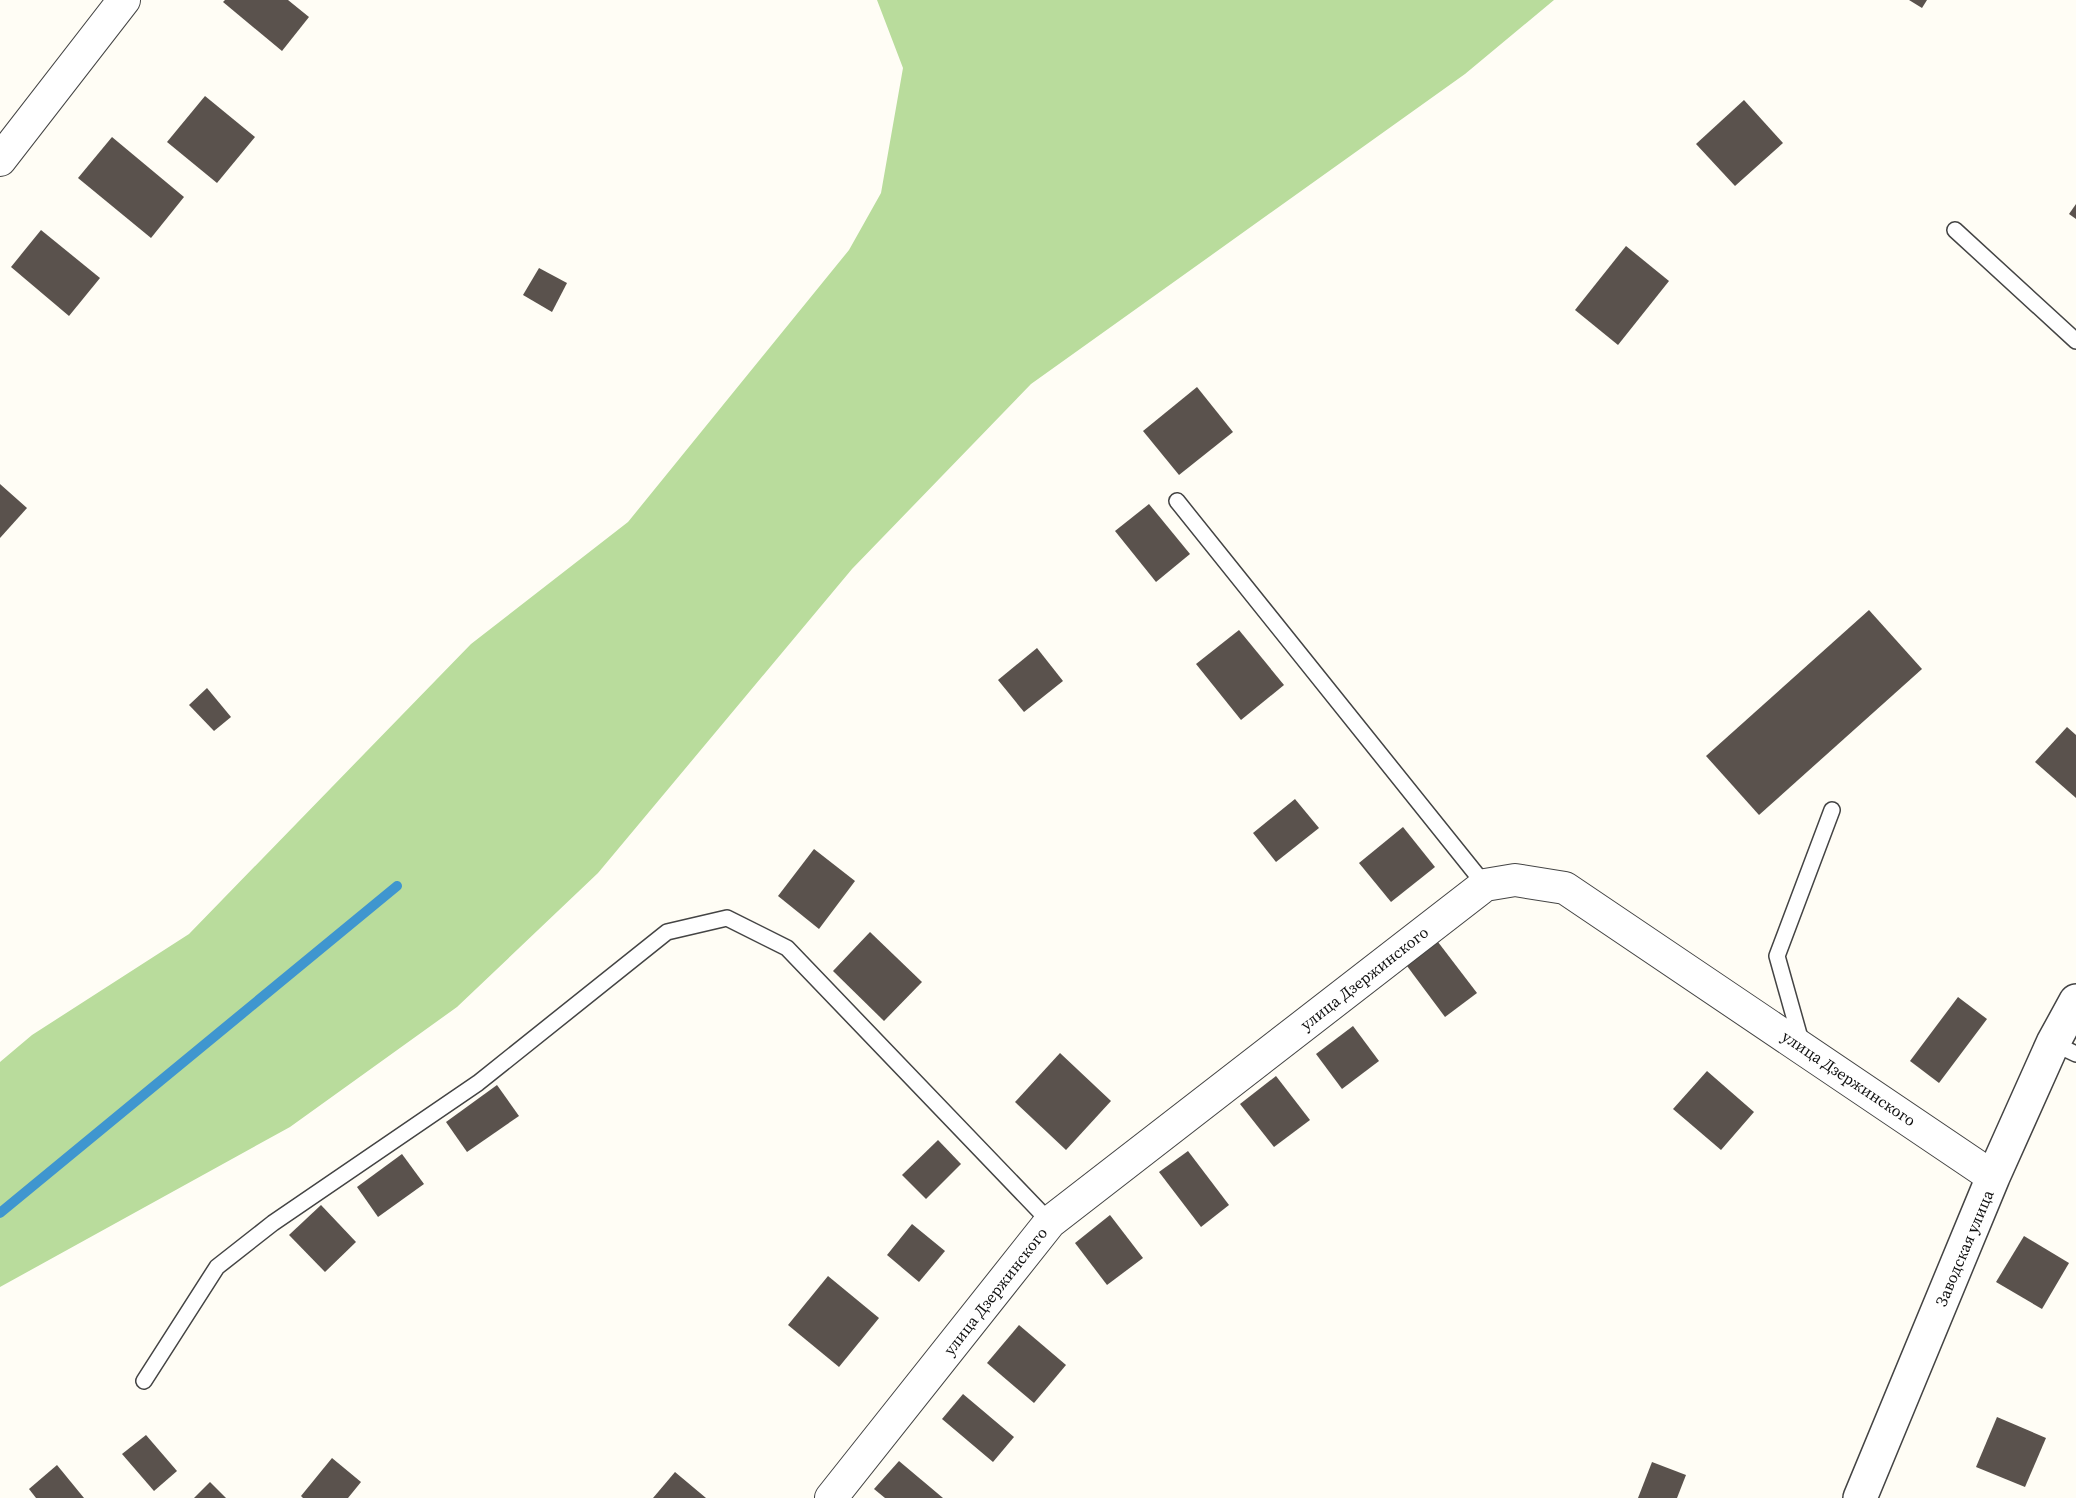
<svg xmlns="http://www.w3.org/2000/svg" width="2076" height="1498" viewBox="0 0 2076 1498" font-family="'Source Serif 4',serif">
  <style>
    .forest { fill: #b9dc9c }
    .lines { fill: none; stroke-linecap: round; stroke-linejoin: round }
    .stream { stroke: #3f96cf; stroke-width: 10 }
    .building { fill: #5a524d }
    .service-casing { stroke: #444; stroke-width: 18 }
    .minor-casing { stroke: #444; stroke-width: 34 }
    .tertiary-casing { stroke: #444; stroke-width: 36 }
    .service { stroke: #fff; stroke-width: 15 }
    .minor { stroke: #fff; stroke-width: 32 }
    .tertiary { stroke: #fff; stroke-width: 33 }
    .labels { text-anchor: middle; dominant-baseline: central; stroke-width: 6; stroke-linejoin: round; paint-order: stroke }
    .street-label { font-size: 16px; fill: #111; stroke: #fff }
  </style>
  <rect width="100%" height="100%" fill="#fffdf5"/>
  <path class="forest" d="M877 0H1554L1465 74 1031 384 852 569 598 873 457 1007 290 1127 0 1287V1062L32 1035 189 934 471 644 628 522 849 250 881 193 903 68Z"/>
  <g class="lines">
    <path class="stream" d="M0 1213 397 886"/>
  </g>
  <g class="building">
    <path d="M225 0H288L309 17 282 51 223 2Z"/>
    <path d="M1909 0H1927L1922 8Z"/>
    <path d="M205 96 255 137 217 183 167 142Z"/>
    <path d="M1744 100 1783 143 1735 186 1696 144Z"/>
    <path d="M112 137 184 197 151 238 78 178Z"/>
    <path d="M2076 204V219L2069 214Z"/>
    <path d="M41 230 100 278 69 316 11 267Z"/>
    <path d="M1626 246 1669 281 1618 345 1575 310Z"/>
    <path d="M539 268 567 283 552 312 523 295Z"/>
    <path d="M1197 387 1233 432 1179 475 1143 431Z"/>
    <path d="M0 484 27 508 0 538Z"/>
    <path d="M1149 504 1190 554 1156 582 1115 531Z"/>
    <path d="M1869 610 1922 669 1759 815 1706 756Z"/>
    <path d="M1239 630 1284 685 1241 720 1196 664Z"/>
    <path d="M1037 648 1063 681 1024 712 998 680Z"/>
    <path d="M207 688 231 717 214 731 189 705Z"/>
    <path d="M2067 727 2076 735V798L2035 762Z"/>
    <path d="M1295 799 1319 828 1276 862 1253 833Z"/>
    <path d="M1403 827 1435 867 1391 902 1359 863Z"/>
    <path d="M814 849 855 881 819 929 778 896Z"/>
    <path d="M870 932 922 982 884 1021 833 971Z"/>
    <path d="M1438 942 1477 993 1445 1017 1407 966Z"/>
    <path d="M1958 997 1987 1019 1939 1083 1910 1061Z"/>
    <path d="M1353 1026 1379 1061 1342 1089 1316 1054Z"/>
    <path d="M1060 1053 1111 1101 1066 1150 1015 1102Z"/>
    <path d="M1707 1071 1754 1112 1721 1150 1673 1109Z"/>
    <path d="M1276 1076 1310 1120 1274 1147 1240 1104Z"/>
    <path d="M497 1085 519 1116 467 1152 446 1122Z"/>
    <path d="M938 1140 961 1164 926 1199 902 1175Z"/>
    <path d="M1188 1151 1229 1205 1201 1227 1159 1172Z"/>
    <path d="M402 1154 424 1184 378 1217 357 1187Z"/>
    <path d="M321 1205 356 1242 325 1272 289 1235Z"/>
    <path d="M1110 1215 1143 1258 1107 1285 1075 1243Z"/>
    <path d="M912 1224 945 1251 919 1282 887 1255Z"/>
    <path d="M2024 1236 2069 1263 2042 1309 1996 1282Z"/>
    <path d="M828 1276 879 1318 839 1367 788 1325Z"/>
    <path d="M1019 1325 1066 1365 1034 1403 987 1363Z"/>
    <path d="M963 1394 1014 1437 993 1462 942 1419Z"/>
    <path d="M1997 1417 2046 1438 2025 1487 1976 1467Z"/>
    <path d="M146 1435 177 1471 154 1491 122 1454Z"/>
    <path d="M332 1458 361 1482 348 1498H303L301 1496Z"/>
    <path d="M899 1461 943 1498H885L874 1489Z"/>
    <path d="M1652 1462 1686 1475 1677 1498H1638Z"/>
    <path d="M57 1465 84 1498H36L29 1489Z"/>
    <path d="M675 1472 706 1498H653Z"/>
    <path d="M210 1482 226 1498H194Z"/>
  </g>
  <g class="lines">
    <g class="service-casing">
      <g id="service">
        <path d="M1955 230 2076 341"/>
        <path d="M1177 501 1485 885"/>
        <path d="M2053 1043 2076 1054"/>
        <path d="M1802 1045 1777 956 1832 810"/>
        <path d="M144 1381 217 1267 273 1223 478 1083 667 932 727 918 787 948 1050 1222"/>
      </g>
    </g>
    <g class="minor-casing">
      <g id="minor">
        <path d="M0 160 124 0"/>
        <path d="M831 1498 1050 1222 1485 885 1515 880 1565 888 1993 1177"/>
      </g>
    </g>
    <g class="tertiary-casing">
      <path id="tertiary" d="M1860 1498 1993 1177 2053 1043 2076 1001"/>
    </g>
    <use href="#service" class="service"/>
    <use href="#minor" class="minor"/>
    <use href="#tertiary" class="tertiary"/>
  </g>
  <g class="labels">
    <g class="street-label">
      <text transform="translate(1364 978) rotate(-38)">улица Дзержинского</text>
      <text transform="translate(1849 1078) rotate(34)">улица Дзержинского</text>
      <text transform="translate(1964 1248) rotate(-67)">Заводская улица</text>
      <text transform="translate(995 1291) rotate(-52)">улица Дзержинского</text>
    </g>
  </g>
</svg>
